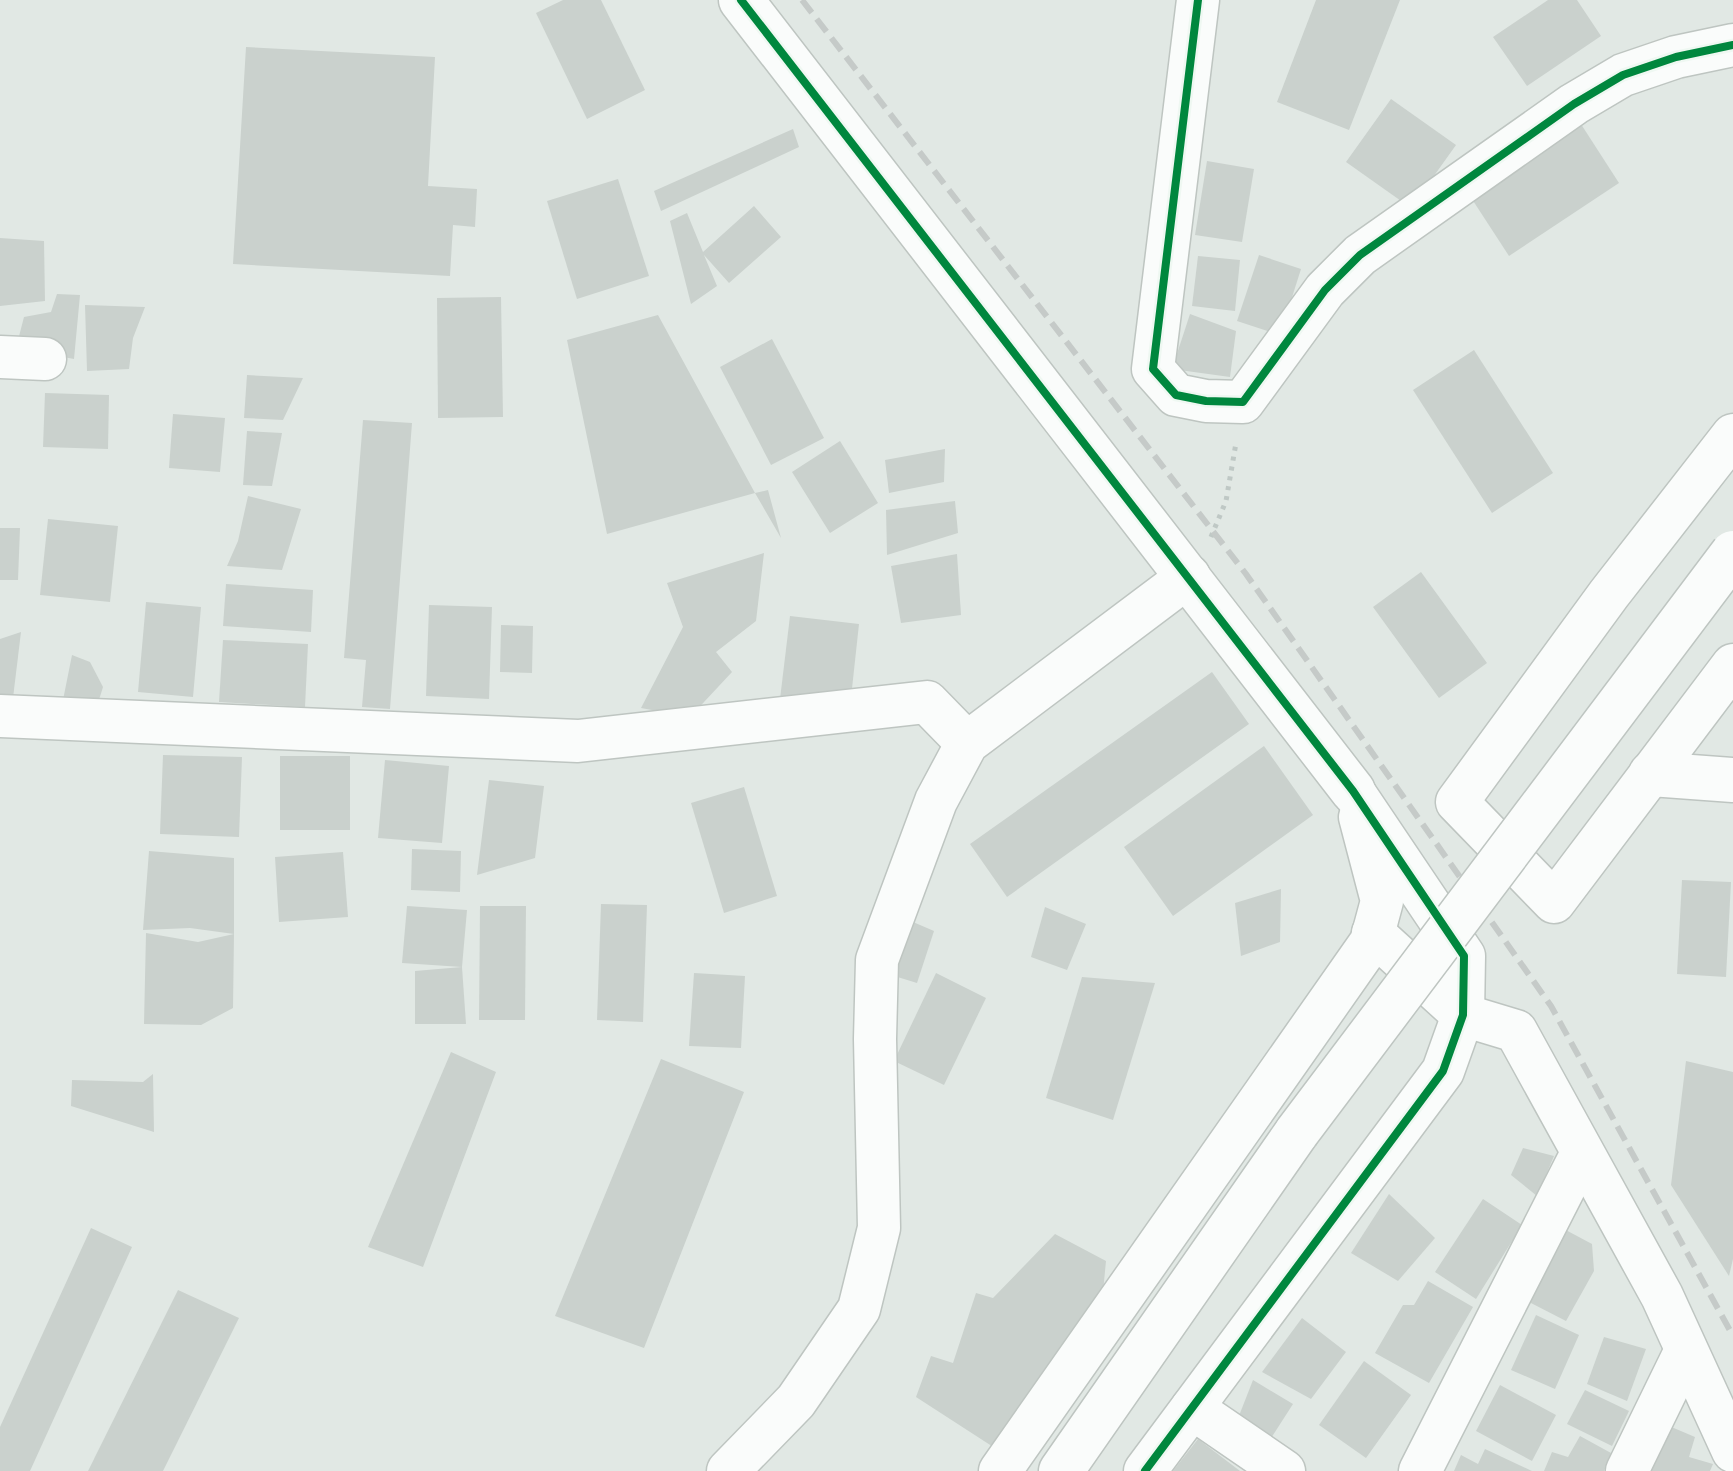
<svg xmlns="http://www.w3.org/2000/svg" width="1733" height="1471" viewBox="0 0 1733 1471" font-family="'Varela Round',sans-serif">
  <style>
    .building { fill: #cad1cd }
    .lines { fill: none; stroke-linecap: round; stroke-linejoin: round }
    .minor-casing { stroke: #bec5c1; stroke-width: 45 }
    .tertiary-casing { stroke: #bec5c1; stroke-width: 47 }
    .path { stroke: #bfc8c5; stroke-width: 5; stroke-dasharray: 4 6; stroke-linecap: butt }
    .minor { stroke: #fafcfb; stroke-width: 42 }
    .tertiary { stroke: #fafcfb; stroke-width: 44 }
    .rail { stroke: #c5cac8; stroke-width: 6; stroke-dasharray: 16 8; stroke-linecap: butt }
    .tertiary-bridge-casing { stroke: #bec5c1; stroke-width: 47; stroke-linecap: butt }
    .tertiary-bridge { stroke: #fafcfb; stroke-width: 44 }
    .cycleway-casing { stroke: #eff8f2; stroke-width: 13 }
    .cycleway { stroke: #00873e; stroke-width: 8 }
  </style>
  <rect width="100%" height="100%" fill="#e1e8e4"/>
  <g class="building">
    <path d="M563 0H601L645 90 587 119 536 13Z"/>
    <path d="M1316 0H1400L1349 130 1277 102Z"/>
    <path d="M1548 0H1577L1601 36 1527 86 1493 37Z"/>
    <path d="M246 47 435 57 428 186 477 189 475 227 453 225 450 276 233 264Z"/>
    <path d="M1391 99 1456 145 1411 208 1346 162Z"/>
    <path d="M1579 121 1619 183 1509 256 1468 193Z"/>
    <path d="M793 129 799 147 661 211 654 191Z"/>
    <path d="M1207 161 1254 169 1242 242 1195 235Z"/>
    <path d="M618 179 649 276 577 299 547 201Z"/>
    <path d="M754 206 781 237 729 283 704 255 717 286 691 304 670 221 687 213 703 252Z"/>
    <path d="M0 238 44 241 45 301 0 306Z"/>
    <path d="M1259 255 1301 269 1280 335 1237 321Z"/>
    <path d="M1198 256 1240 260 1235 311 1192 306Z"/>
    <path d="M57 294 80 295 74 359 16 348 24 317 51 312Z"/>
    <path d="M501 297 503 417 438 418 437 298Z"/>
    <path d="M85 305 145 307 133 338 129 369 87 371Z"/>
    <path d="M1190 314 1236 331 1230 377 1172 369Z"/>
    <path d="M658 315 755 493 768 490 781 538 755 493 607 534 567 340Z"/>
    <path d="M772 339 824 438 771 465 720 367Z"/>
    <path d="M1474 350 1553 473 1492 513 1413 390Z"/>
    <path d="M247 375 303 378 283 420 244 418Z"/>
    <path d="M45 393 109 395 108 449 43 447Z"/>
    <path d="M173 414 225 418 220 472 169 468Z"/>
    <path d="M363 420 412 423 390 709 362 707 366 660 344 658Z"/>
    <path d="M247 431 282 433 272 486 243 485Z"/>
    <path d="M840 441 878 503 830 533 792 472Z"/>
    <path d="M945 449 944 482 889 493 885 460Z"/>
    <path d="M248 496 301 509 282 570 227 566 238 541Z"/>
    <path d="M955 501 958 533 887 555 886 510Z"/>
    <path d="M48 519 118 526 110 602 40 595Z"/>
    <path d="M0 528H20L18 580H0Z"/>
    <path d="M764 553 756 621 716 652 732 672 690 717 641 708 683 627 667 583Z"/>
    <path d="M957 554 961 615 901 623 891 566Z"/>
    <path d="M1421 572 1487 663 1439 698 1373 607Z"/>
    <path d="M226 584 313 590 311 632 223 626Z"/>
    <path d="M146 602 201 607 193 697 138 692Z"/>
    <path d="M429 605 492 607 489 699 426 696Z"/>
    <path d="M790 616 859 624 850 707 780 699Z"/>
    <path d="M501 625 533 626 532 673 500 672Z"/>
    <path d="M21 632 13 698H0V639Z"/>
    <path d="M223 640 308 644 305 707 219 702Z"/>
    <path d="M72 655 90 662 103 687 97 706 61 710Z"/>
    <path d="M1212 672 1249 724 1007 897 970 844Z"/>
    <path d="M1264 746 1313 815 1173 916 1124 847Z"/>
    <path d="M163 755 242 757 239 837 160 834Z"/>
    <rect x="280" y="756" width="70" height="74"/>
    <path d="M385 760 449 766 442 843 378 838Z"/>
    <path d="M489 780 544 786 535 858 477 875Z"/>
    <path d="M744 787 777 896 724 913 691 803Z"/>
    <path d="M412 849 461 851 460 892 411 890Z"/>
    <path d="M149 851 234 858V934L233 1008 201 1025 144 1024 146 933 198 942 234 934 190 928 143 930Z"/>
    <path d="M343 852 348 917 279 922 275 857Z"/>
    <path d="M1682 880 1731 882 1726 977 1677 974Z"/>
    <path d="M1281 889 1280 942 1241 956 1235 903Z"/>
    <path d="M601 904 647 905 643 1022 597 1020Z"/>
    <path d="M407 906 467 910 462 967 402 963Z"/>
    <path d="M480 906H526L525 1020H479Z"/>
    <path d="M1045 907 1086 924 1067 970 1031 957Z"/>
    <path d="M906 919 934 931 917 983 891 975Z"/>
    <path d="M462 967 466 1024H415V971Z"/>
    <path d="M694 973 745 976 741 1048 689 1046Z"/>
    <path d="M936 973 986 998 944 1085 894 1061Z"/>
    <path d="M1082 977 1155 983 1113 1120 1046 1098Z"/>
    <path d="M451 1052 496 1072 423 1267 368 1247Z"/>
    <path d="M661 1059 744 1092 644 1348 555 1316Z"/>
    <path d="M1686 1061 1733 1072V1259L1729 1276 1671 1185Z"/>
    <path d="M153 1074 154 1132 71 1106 72 1080 143 1082Z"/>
    <path d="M1523 1148 1554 1156 1537 1196 1511 1175Z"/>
    <path d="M1389 1194 1435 1238 1398 1281 1351 1253Z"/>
    <path d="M1483 1199 1522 1225 1476 1299 1435 1272Z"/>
    <path d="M91 1228 132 1247 30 1471H0V1427Z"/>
    <path d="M1562 1228 1592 1244 1594 1271 1566 1321 1529 1302Z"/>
    <path d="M1055 1234 1106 1261 1097 1354 1018 1463 916 1397 931 1356 953 1363 976 1293 993 1298Z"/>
    <path d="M1428 1281 1473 1307 1429 1383 1375 1353 1403 1305H1414Z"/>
    <path d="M178 1290 239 1318 163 1471H88Z"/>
    <path d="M1536 1315 1579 1335 1555 1389 1511 1370Z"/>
    <path d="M1302 1318 1346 1352 1311 1399 1262 1372Z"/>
    <path d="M1604 1337 1646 1349 1627 1401 1587 1384Z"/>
    <path d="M1364 1361 1411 1395 1366 1458 1319 1425Z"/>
    <path d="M1253 1380 1293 1404 1266 1446 1235 1426Z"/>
    <path d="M1500 1385 1556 1415 1532 1461 1476 1431Z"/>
    <path d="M1585 1390 1629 1411 1612 1446 1567 1424Z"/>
    <path d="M1662 1423 1695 1437 1689 1457 1713 1464 1710 1471H1638Z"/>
    <path d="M1580 1436 1611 1453 1604 1471H1544L1552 1452 1568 1457Z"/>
    <path d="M1198 1439 1240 1471H1173Z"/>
    <path d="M1485 1449 1532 1471H1454L1461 1455 1478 1464Z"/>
  </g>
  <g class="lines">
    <g class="minor-casing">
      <g id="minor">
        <path d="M1198 0 1153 369 1176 395 1206 401 1243 402 1325 290 1360 255 1574 104 1623 75 1676 57 1733 45"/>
        <path d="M0 357 45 359"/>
        <path d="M1733 435 1609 594 1457 802 1554 902 1733 665"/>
        <path d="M0 716 578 741 927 702 967 743"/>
        <path d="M1373 933 1463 1015 1516 1031 1662 1296 1733 1451"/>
        <path d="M1192 1408 1284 1471"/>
        <path d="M728 1471 796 1401 859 1309 879 1228 875 1039 877 960 936 801 967 743 1189 576"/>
        <path d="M1000 1471 1371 942 1382 901 1360 817"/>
        <path d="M1145 1471 1443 1071 1463 1015 1464 956 1353 791"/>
        <path d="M1420 1471 1582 1153"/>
        <path d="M1627 1471 1686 1350"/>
      </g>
    </g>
    <g class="tertiary-casing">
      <g id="tertiary">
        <path d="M741 0 1353 791"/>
        <path d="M1651 774 1733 780"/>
        <path d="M1061 1471 1297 1132"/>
      </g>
    </g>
    <path class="path" d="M1211 537 1226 501 1236 443"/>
    <use href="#minor" class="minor"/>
    <use href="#tertiary" class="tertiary"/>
    <path class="rail" d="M802 0 1246 574 1551 1006 1733 1336"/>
    <g class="tertiary-bridge-casing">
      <path id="tertiary-bridge" d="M1297 1132 1733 553"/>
    </g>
    <use href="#tertiary-bridge" class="tertiary-bridge"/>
    <g class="cycleway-casing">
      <g id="cycleway">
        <path d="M741 0 1353 791 1464 956 1463 1015 1443 1071 1145 1471"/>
        <path d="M1198 0 1153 369 1176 395 1206 401 1243 402 1325 290 1360 255 1574 104 1623 75 1676 57 1733 45"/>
      </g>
    </g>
    <use href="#cycleway" class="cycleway"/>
  </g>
</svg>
